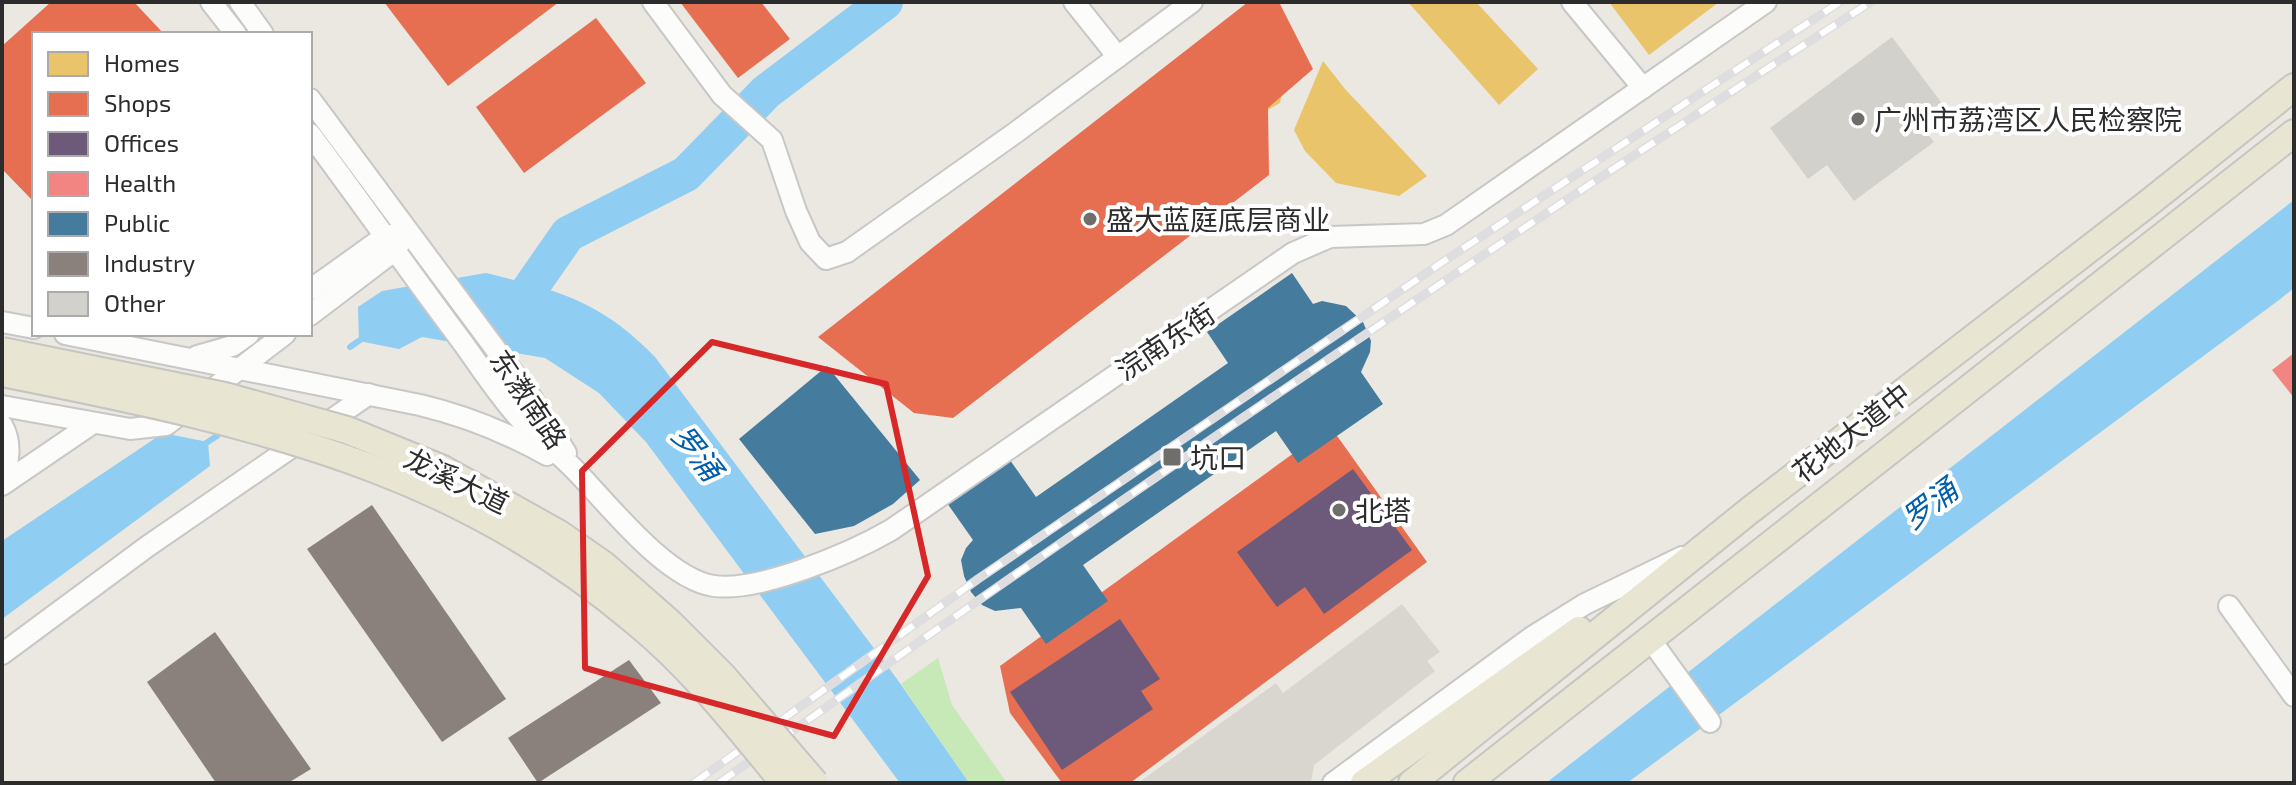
<svg xmlns="http://www.w3.org/2000/svg" width="2296" height="785" viewBox="0 0 2296 785" font-family="'Exo 2','Noto Sans SC',sans-serif">
  <style>
    .green { fill: #c6e9b7 }
    .plaza { fill: #d9d6d0 }
    .water { fill: #8fcdf2 }
    .homes { fill: #e9c46a }
    .shops { fill: #e76f51 }
    .offices { fill: #6d597a }
    .health { fill: #f28482 }
    .public { fill: #457b9d }
    .industry { fill: #8a817c }
    .lines { fill: none; stroke-linecap: round; stroke-linejoin: round }
    .stream { stroke: #8fcdf2; stroke-width: 6 }
    .river { stroke: #8fcdf2; stroke-width: 36 }
    .building { fill: #d3d1cc }
    .minor-casing { stroke: #c8c7c7; stroke-width: 24 }
    .major-casing { stroke: #c6c5c2; stroke-width: 30 }
    .minor { stroke: #fcfcfa; stroke-width: 20 }
    .major { stroke: #e8e5d3; stroke-width: 26 }
    .rail-casing { stroke: #dedee0; stroke-width: 9 }
    .rail { stroke: #fff; stroke-width: 6; stroke-dasharray: 18; stroke-linecap: butt }
    .major-bridge-casing { stroke: #c6c5c2; stroke-width: 30; stroke-linecap: butt }
    .major-bridge { stroke: #e8e5d3; stroke-width: 26 }
    .marked { fill: none; stroke: #d62828; stroke-width: 6; stroke-linejoin: round }
    .poi-dot { fill: #6f6e6b; stroke: #fff; stroke-width: 3 }
    .labels { text-anchor: middle; dominant-baseline: central; stroke-width: 8; stroke-linejoin: round; paint-order: stroke }
    .poi-label { font-size: 28px; fill: #2c2c2c; stroke: #fff; text-anchor: start }
    .street-label { font-size: 28px; fill: #2c2c2c; stroke: #fff }
    .water-label { font-size: 30px; font-style: italic; fill: #015eaa; stroke: #fff }
  </style>
  <rect width="100%" height="100%" fill="#ebe8e1"/>
  <path class="green" d="M938 658 952 705 1007 783H969L901 684Z"/>
  <path class="plaza" d="M1402 604 1440 652 1427 661 1435 671 1314 765 1311 783H1138L1276 683 1283 693Z"/>
  <g class="water">
    <path d="M2294 200V288L2279 300 1627 783H1546Z"/>
    <path d="M486 273C560 291 601 301 655 357L897 679 969 783H900L646 442 599 393 545 358 422 337 399 349 359 341 358 307 382 291Z"/>
    <path d="M163 433 208 442 210 466 2 619V541Z"/>
  </g>
  <g class="homes">
    <path d="M1408 2H1476L1538 69 1499 105Z"/>
    <path d="M1609 2H1719L1649 55Z"/>
    <path d="M1235 40 1265 46 1286 73 1280 103 1254 118 1228 112 1209 87 1210 59Z"/>
    <path d="M1323 61 1345 89 1427 176 1399 196 1336 183 1305 151 1294 130Z"/>
    <path d="M1159 100 1188 107 1209 134 1203 163 1177 178 1152 172 1133 147 1135 119Z"/>
    <path d="M1051 179 1081 186 1102 213 1095 243 1069 258 1044 252 1025 227 1026 198Z"/>
    <path d="M971 237 1001 243 1023 271 1016 302 989 318 963 311 944 286 945 256Z"/>
    <path d="M888 304 913 309 932 334 927 360 904 373 882 368 865 345 866 320Z"/>
  </g>
  <g class="shops">
    <path d="M51 2H134L164 34H34V202L2 169V46Z"/>
    <path d="M384 2H559L448 86Z"/>
    <path d="M680 2H761L790 39 738 78Z"/>
    <path d="M1248 2H1279L1313 69 1268 108 1269 175 953 418 914 413 818 337Z"/>
    <path d="M596 18 646 83 524 173 476 107Z"/>
    <path d="M1335 433 1427 562 1130 783H1062L1010 713 1000 666 1316 437Z"/>
  </g>
  <g class="offices">
    <path d="M1353 469 1412 550 1324 614 1305 587 1277 607 1237 552Z"/>
    <path d="M1120 619 1160 679 1141 691 1153 709 1062 770 1010 692Z"/>
  </g>
  <path class="health" d="M2294 353V398L2272 370Z"/>
  <g class="public">
    <path d="M1292 273 1313 304 1322 301 1346 306 1363 322 1371 341 1370 352 1361 372 1383 404 1298 463 1276 431 1083 565 1108 601 1046 644 1021 608 995 611 982 605 971 592 964 576 961 560 966 548 973 540 947 503 1010 460 1036 497 1228 363 1207 332Z"/>
    <path d="M827 366 920 480 893 504 854 526 815 534 739 439Z"/>
  </g>
  <g class="industry">
    <path d="M372 505 506 699 442 742 307 549Z"/>
    <path d="M215 632 311 769 288 783H216L147 682Z"/>
    <path d="M629 660 661 703 538 783 508 738Z"/>
  </g>
  <g class="lines">
    <g class="stream">
      <path d="M350 347 363 338"/>
      <path d="M203 445 217 436"/>
    </g>
    <path class="river" d="M513 313 568 234 686 174 766 92 885 2"/>
  </g>
  <path class="building" d="M1892 37 1947 110 1923 128 1934 142 1854 201 1827 165 1808 179 1770 128Z"/>
  <g class="lines">
    <g class="minor-casing">
      <g id="minor">
        <path d="M211 2 236 34"/>
        <path d="M240 2 263 34"/>
        <path d="M653 2 722 95 772 140 796 211 810 242 826 259 847 252 1015 133 1192 2"/>
        <path d="M1074 2 1118 57"/>
        <path d="M1572 2 1643 88"/>
        <path d="M310 99 529 394 566 453"/>
        <path d="M310 134C361 202 409 271 460 339 480 366 499 397 522 421 539 439 559 453 576 471 608 504 666 579 714 586 760 592 851 553 891 530L1293 253 1330 237 1424 234 1446 225 1766 2"/>
        <path d="M310 290 384 237 396 234"/>
        <path d="M310 315 394 251 402 240"/>
        <path d="M2 322 34 328"/>
        <path d="M65 334 420 405C466 416 506 432 547 455"/>
        <path d="M197 356 232 346 249 334"/>
        <path d="M2 406 130 429 166 425 285 334"/>
        <path d="M2 425C13 444 8 463 2 483"/>
        <path d="M2 485 93 423"/>
        <path d="M2229 606 2294 696"/>
        <path d="M1650 639 1710 722"/>
        <path d="M2 654 148 546 369 394"/>
        <path d="M1333 783 1532 637 1585 604 1682 557"/>
      </g>
    </g>
    <g class="major-casing">
      <g id="major">
        <path d="M1364 783 1579 630"/>
        <path d="M1412 783 1749 511 2146 205 2294 87"/>
        <path d="M1467 783 2294 133"/>
      </g>
    </g>
    <use href="#minor" class="minor"/>
    <use href="#major" class="major"/>
    <g class="rail-casing">
      <g id="rail">
        <path d="M694 783 978 579 1447 259 1840 2"/>
        <path d="M719 783C1097 515 1480 251 1871 2"/>
      </g>
    </g>
    <use href="#rail" class="rail"/>
    <g class="major-bridge-casing">
      <g id="major-bridge">
        <path d="M2 351 225 396 347 430 443 469 558 533 604 565 669 622 723 676 815 783"/>
        <path d="M2 373C128 398 257 424 377 470 471 506 560 558 637 623 693 669 738 727 784 783"/>
      </g>
    </g>
    <use href="#major-bridge" class="major-bridge"/>
  </g>
  <path class="marked" d="M712 342 886 384 928 576 834 736 585 668 582 471Z"/>
  <g class="poi-dot">
    <circle cx="1858" cy="119" r="8"/>
    <circle cx="1090" cy="219" r="8"/>
    <rect x="1162" y="447" width="20" height="20" rx="4"/>
    <circle cx="1339" cy="510" r="8"/>
  </g>
  <g class="labels">
    <g class="poi-label">
      <text x="1874" y="119">广州市荔湾区人民检察院</text>
      <text x="1106" y="219">盛大蓝庭底层商业</text>
      <text x="1190" y="457">坑口</text>
      <text x="1355" y="510">北塔</text>
    </g>
    <g class="street-label">
      <text transform="translate(1165 341) rotate(-34)">浣南东街</text>
      <text transform="translate(529 399) rotate(56)">东漖南路</text>
      <text transform="translate(1851 432) rotate(-38)">花地大道中</text>
      <text transform="translate(457 480) rotate(26)">龙溪大道</text>
    </g>
    <g class="water-label">
      <text transform="translate(698 452) rotate(52)">罗涌</text>
      <text transform="translate(1929 503) rotate(-37)">罗涌</text>
    </g>
  </g>
  <rect width="2296" height="785" fill="none" stroke="#2c2c2c" stroke-width="8"/>
  <rect x="32" y="32" width="280" height="304" fill="#ffffff" stroke="#ababab" stroke-width="2"/>
  <rect x="48" y="52" width="40" height="24" fill="#e9c46a" stroke="#ababab" stroke-width="2"/>
  <text x="104" y="72" font-size="24" fill="#2c2c2c">Homes</text>
  <rect x="48" y="92" width="40" height="24" fill="#e76f51" stroke="#ababab" stroke-width="2"/>
  <text x="104" y="112" font-size="24" fill="#2c2c2c">Shops</text>
  <rect x="48" y="132" width="40" height="24" fill="#6d597a" stroke="#ababab" stroke-width="2"/>
  <text x="104" y="152" font-size="24" fill="#2c2c2c">Offices</text>
  <rect x="48" y="172" width="40" height="24" fill="#f28482" stroke="#ababab" stroke-width="2"/>
  <text x="104" y="192" font-size="24" fill="#2c2c2c">Health</text>
  <rect x="48" y="212" width="40" height="24" fill="#457b9d" stroke="#ababab" stroke-width="2"/>
  <text x="104" y="232" font-size="24" fill="#2c2c2c">Public</text>
  <rect x="48" y="252" width="40" height="24" fill="#8a817c" stroke="#ababab" stroke-width="2"/>
  <text x="104" y="272" font-size="24" fill="#2c2c2c">Industry</text>
  <rect x="48" y="292" width="40" height="24" fill="#d3d1cc" stroke="#ababab" stroke-width="2"/>
  <text x="104" y="312" font-size="24" fill="#2c2c2c">Other</text>
</svg>
